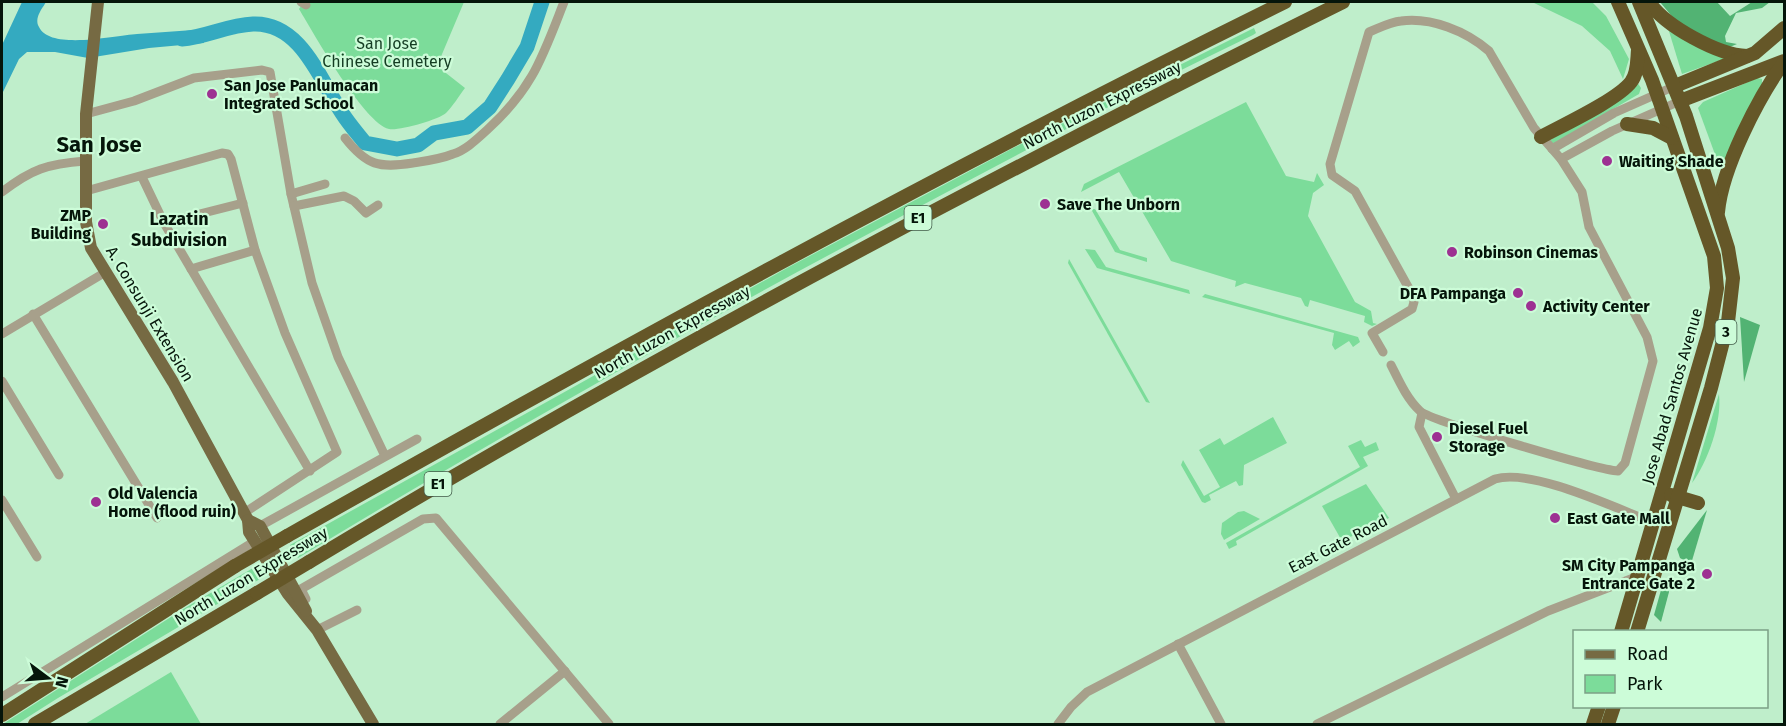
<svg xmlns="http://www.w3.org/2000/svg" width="1786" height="726" viewBox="0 0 1786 726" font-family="'Fira Sans',sans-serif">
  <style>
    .green { fill: #7cdc9a }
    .forest { fill: #52b373 }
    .water { fill: #34aac0 }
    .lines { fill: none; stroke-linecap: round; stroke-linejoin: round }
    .river { stroke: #34aac0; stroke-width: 15 }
    .minor { stroke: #a7a08b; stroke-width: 9 }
    .major { stroke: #766a43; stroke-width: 12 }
    .highway { stroke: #655728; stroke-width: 14 }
    .highway-bridge { stroke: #655728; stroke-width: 14 }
    .poi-dot { fill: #9d3192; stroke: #ccfcd8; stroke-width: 2 }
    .labels { text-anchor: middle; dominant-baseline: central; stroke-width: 4.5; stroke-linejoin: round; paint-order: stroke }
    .shield { fill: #ccfcd8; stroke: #415a48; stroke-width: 1.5 }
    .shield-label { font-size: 15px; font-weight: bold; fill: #05150a }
    .park-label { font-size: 16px; fill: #143d23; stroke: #ccfcd8 }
    .poi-label { font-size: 16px; font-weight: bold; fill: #05150a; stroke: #ccfcd8; text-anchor: start }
    .street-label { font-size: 16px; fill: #05150a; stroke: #ccfcd8 }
    .neighbourhood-label { font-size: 18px; font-weight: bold; fill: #05150a; stroke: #ccfcd8 }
    .district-label { font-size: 22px; font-weight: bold; fill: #05150a; stroke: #ccfcd8 }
  </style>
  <rect width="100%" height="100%" fill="#bfeecb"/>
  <g class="green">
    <path d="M304 2H464L437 66 465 88C459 96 453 106 446 113 438 120 399 131 389 129 364 123 314 34 299 9Z"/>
    <path d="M1532 2H1592L1606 16 1629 59 1623 79 1610 51 1582 26Z"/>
    <path d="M1254 28 1256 33 1253 35C1140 89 1028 149 917 208 707 319 501 435 298 558L290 545 787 268 1021 144Z"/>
    <path d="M1668 28 1727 58 1682 74Z"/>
    <path d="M1757 78 1762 79V84L1726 160 1720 161 1716 157 1698 108 1703 102Z"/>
    <path d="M1637 82 1641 88 1639 94 1553 144 1549 141Z"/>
    <path d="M1246 102 1286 176 1314 182 1317 173 1324 185 1313 193 1308 216 1355 302 1371 311 1373 323 1377 324 1372 326 1364 322 1365 316 1310 300 1308 307 1305 306 1301 298 1245 283 1235 287 1236 281 1171 261 1119 172 1081 192 1084 184Z"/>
    <path d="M1091 209H1095L1120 250 1147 258V262L1115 252Z"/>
    <path d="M1085 249 1095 250 1106 267 1189 290 1190 294 1097 268Z"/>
    <path d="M1069 259 1150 403 1146 402 1068 263Z"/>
    <path d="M1205 294 1358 337 1360 342 1353 347 1349 341 1335 350 1332 345 1334 333 1202 297Z"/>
    <path d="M1719 394C1722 422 1708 461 1692 483Z"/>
    <path d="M1273 417 1287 443 1244 465 1243 485 1239 486 1236 481 1209 495 1211 500 1205 503 1202 502 1181 465 1183 460 1204 496 1220 487 1199 450 1220 438 1224 445Z"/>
    <path d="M1361 440 1365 447 1376 442 1379 450 1363 457 1368 466 1236 541 1237 545 1229 549 1226 543 1360 467 1348 446Z"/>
    <path d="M1366 484 1389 518 1342 541 1322 506Z"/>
    <path d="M1244 511 1260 519 1224 540 1221 534 1222 523 1238 512Z"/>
    <path d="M258 565 265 576 58 698 17 724H3L185 608Z"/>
    <path d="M171 672 201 724H85Z"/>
  </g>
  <g class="forest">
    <path d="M1660 2H1717L1730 16 1752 2H1770L1762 8 1736 13 1725 36 1726 42 1737 44 1725 49 1675 20Z"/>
    <path d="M1740 317 1760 325 1744 382Z"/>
    <path d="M1707 510 1691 564 1680 558 1677 549Z"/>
    <path d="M1667 587 1669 592 1661 622 1654 615 1661 590Z"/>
  </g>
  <path class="water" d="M22 2H46C42 9 34 18 39 27 50 51 117 35 137 34 156 33 175 31 193 30L201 33 204 43 149 48 88 58 55 52H27L19 59 2 94V45Z"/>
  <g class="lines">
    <path class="river" d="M182 39C206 37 228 25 253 24 301 22 320 80 342 113 349 124 357 133 365 143L397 149 418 145 434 133 467 127 490 107 508 79 527 47 542 2"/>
    <g class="minor">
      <path d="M301 2 306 5"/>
      <path d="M86 114 134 101 194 78 262 70 270 72 291 194 312 283 338 357 385 456"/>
      <path d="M345 138C367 166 379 168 413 163 426 161 441 159 453 154 466 150 477 139 487 130 533 88 542 58 564 2"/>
      <path d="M1552 149 1614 113 1675 86"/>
      <path d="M1561 159 1612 131 1680 101"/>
      <path d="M142 177 164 223 310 471"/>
      <path d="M86 191 222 153 228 154 231 159 255 250 285 333 337 452 244 513"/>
      <path d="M2 192C32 169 47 164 85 161"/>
      <path d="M291 194 325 184"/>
      <path d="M294 206 344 196 354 201 366 213 378 205"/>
      <path d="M164 223 243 203"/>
      <path d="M191 269 255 250"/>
      <path d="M33 314 157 518"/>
      <path d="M2 334 104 273"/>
      <path d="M1383 352 1372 333 1412 309 1414 302 1412 294 1355 191 1332 175 1330 164 1369 32C1379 28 1390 22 1401 21 1431 17 1466 31 1489 51L1534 128 1561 159 1582 192 1589 227 1647 337 1653 361 1625 463 1618 471C1599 470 1431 421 1420 411 1407 399 1399 381 1391 365"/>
      <path d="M2 381 59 475"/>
      <path d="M1422 413 1419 427 1456 499"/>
      <path d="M2 500 37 557"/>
      <path d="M260 526 417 439"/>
      <path d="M306 599 301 589 423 519 436 518 609 724"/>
      <path d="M317 630 357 610"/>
      <path d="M1178 644 1221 724"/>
      <path d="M2 697 255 541"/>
      <path d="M500 724 565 671"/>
      <path d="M1058 724 1071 707 1087 692 1495 479C1532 468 1615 508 1652 522"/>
      <path d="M1317 724 1548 611 1636 577"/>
    </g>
    <g class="major">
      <path d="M98 2 86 114V222L91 248 173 382 248 520 249 532 288 594 317 630 373 724"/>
      <path d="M248 520 260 526 306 611"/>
    </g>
    <g class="highway">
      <path d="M1618 2 1652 80 1714 256 1717 288 1710 328 1621 632"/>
      <path d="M1649 2C1665 26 1718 55 1747 56"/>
      <path d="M1675 86 1755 53 1784 28"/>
      <path d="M1680 101 1784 61"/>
      <path d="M1627 124 1653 128 1672 138"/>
      <path d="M1541 137C1563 125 1617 100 1631 82 1638 73 1637 60 1638 50"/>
      <path d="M1718 212C1722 168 1758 98 1784 62"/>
      <path d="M1671 495 1698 503"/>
      <path d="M287 536C616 350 946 169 1285 2"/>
      <path d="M309 562C646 359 992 176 1343 2"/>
      <path d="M1637 632 1711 388 1728 322 1733 278 1728 248 1686 116 1639 2"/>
      <path d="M2 715 235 566"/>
      <path d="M35 724 257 593"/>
      <path d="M1593 724 1599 706"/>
      <path d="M1608 724 1614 706"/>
    </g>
    <g class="highway-bridge">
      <path d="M235 566 287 536"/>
      <path d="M257 593 309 562"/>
    </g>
  </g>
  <g class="poi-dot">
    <circle cx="212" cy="94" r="6"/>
    <circle cx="1607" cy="161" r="6"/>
    <circle cx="1045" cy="204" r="6"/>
    <circle cx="103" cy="224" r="6"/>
    <circle cx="1452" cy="252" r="6"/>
    <circle cx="1518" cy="293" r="6"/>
    <circle cx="1531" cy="306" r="6"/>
    <circle cx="1437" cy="437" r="6"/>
    <circle cx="96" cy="502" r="6"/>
    <circle cx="1555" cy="518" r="6"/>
    <circle cx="1707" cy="574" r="6"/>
  </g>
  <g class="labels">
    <g class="shield">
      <rect x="904.5" y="206" width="27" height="24" rx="4.5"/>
      <rect x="1715.5" y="320" width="21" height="24" rx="4.5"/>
      <rect x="424.5" y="472" width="27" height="24" rx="4.5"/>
    </g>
    <g class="shield-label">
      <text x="918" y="218">E1</text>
      <text x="1726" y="332">3</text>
      <text x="438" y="484">E1</text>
    </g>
    <g class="park-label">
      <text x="387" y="43">San Jose<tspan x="387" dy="18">Chinese Cemetery</tspan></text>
    </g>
    <g class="poi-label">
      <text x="224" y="85">San Jose Panlumacan<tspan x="224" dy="18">Integrated School</tspan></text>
      <text x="1619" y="161">Waiting Shade</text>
      <text x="1057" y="204">Save The Unborn</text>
      <text x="91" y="215" text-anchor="end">ZMP<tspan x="91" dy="18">Building</tspan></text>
      <text x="1464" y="252">Robinson Cinemas</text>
      <text x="1506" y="293" text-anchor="end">DFA Pampanga</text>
      <text x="1543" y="306">Activity Center</text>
      <text x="1449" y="428">Diesel Fuel<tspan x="1449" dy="18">Storage</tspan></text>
      <text x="108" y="493">Old Valencia<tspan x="108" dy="18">Home (flood ruin)</tspan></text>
      <text x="1567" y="518">East Gate Mall</text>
      <text x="1695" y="565" text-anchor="end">SM City Pampanga<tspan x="1695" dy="18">Entrance Gate 2</tspan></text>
    </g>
    <g class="street-label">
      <text transform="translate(1102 105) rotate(-27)">North Luzon Expressway</text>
      <text transform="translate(150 314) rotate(59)">A. Consunji Extension</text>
      <text transform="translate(672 332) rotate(-29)">North Luzon Expressway</text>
      <text transform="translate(1672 396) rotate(-74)">Jose Abad Santos Avenue</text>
      <text transform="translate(1338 544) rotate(-27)">East Gate Road</text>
      <text transform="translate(251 576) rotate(-31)">North Luzon Expressway</text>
    </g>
    <g class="neighbourhood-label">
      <text x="179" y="219">Lazatin<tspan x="179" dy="21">Subdivision</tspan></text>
    </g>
    <g class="district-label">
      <text x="99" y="144">San Jose</text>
    </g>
  </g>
  <rect width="1786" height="726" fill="none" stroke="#05150a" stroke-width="6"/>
  <rect x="1573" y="630" width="195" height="78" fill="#ccfcd8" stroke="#7ca086" stroke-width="1.5"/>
  <rect x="1585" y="650" width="30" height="9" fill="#766a43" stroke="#7ca086" stroke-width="1.5"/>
  <text x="1627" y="660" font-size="18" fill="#05150a">Road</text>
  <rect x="1585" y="675" width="30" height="18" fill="#7cdc9a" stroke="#7ca086" stroke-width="1.5"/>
  <text x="1627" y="690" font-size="18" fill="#05150a">Park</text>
  <g transform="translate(48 678) rotate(106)" stroke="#ccfcd8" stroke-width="4.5" paint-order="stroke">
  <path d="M0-4.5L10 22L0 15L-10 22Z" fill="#05150a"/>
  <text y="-9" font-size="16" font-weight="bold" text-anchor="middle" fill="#05150a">N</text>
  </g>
</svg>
